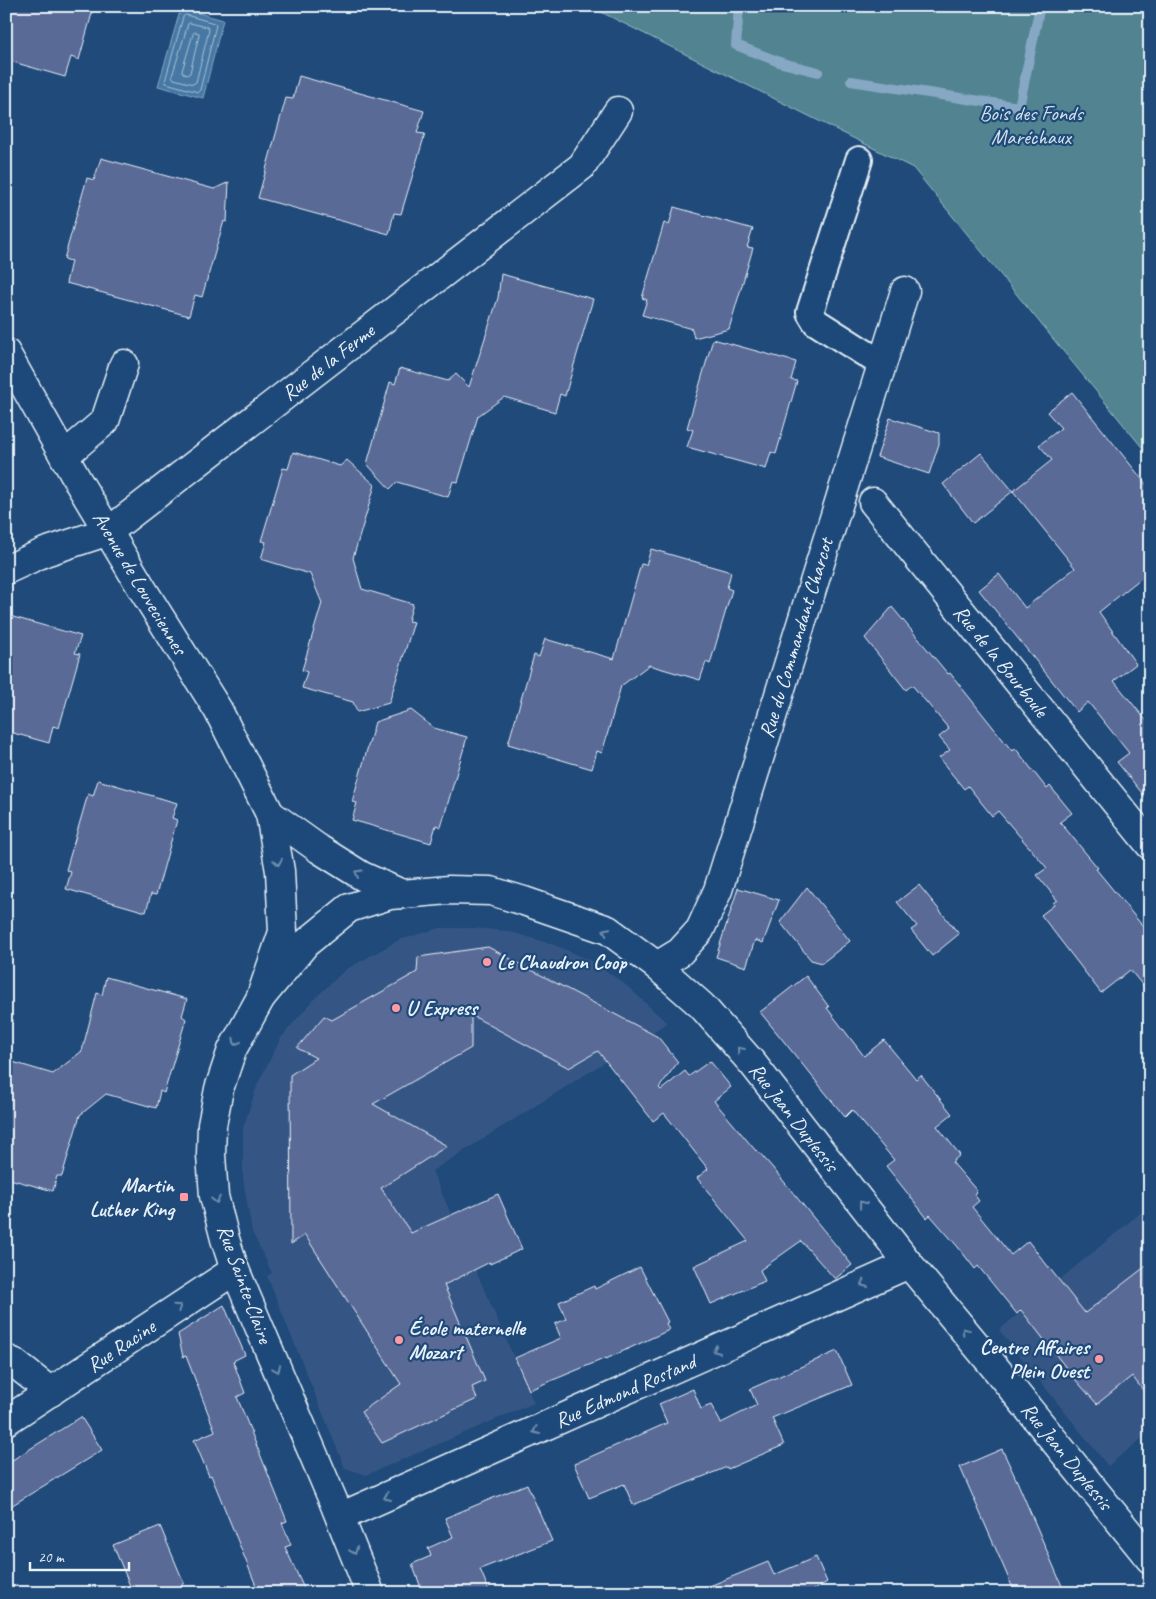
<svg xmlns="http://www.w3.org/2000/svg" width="1156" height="1599" viewBox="0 0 1156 1599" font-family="Caveat,sans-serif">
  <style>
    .built { fill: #355785 }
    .green { fill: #518490; stroke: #9cbac4 }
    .water { fill: #4678a3; stroke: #87a8c5 }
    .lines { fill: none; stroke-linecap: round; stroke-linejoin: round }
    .shore { stroke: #a7c1d6; stroke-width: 1 }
    .stream { stroke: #87a8c5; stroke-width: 10 }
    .building { fill: #5a6a97; stroke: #e8f1f8 }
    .pedestrian-casing { stroke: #e8f1f8; stroke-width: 30 }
    .minor-casing { stroke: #e8f1f8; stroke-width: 31 }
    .tertiary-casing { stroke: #e8f1f8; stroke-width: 31 }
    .pedestrian { stroke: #1f4a7a; stroke-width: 26 }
    .minor { stroke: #1f4a7a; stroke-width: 28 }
    .tertiary { stroke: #1f4a7a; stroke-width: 28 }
    .oneway { stroke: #6f8dac }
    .poi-dot { fill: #ff9aa2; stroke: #1f4a7a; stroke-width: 2 }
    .labels { text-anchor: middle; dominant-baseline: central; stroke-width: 4.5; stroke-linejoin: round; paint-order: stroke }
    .park-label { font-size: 21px; fill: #d1e1e8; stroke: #1f4a7a }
    .street-label { font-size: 21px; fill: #e8f1f8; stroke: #1f4a7a }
    .poi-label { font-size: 21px; font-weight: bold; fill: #e8f1f8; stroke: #1f4a7a; text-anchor: start }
  </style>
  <rect width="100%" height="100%" fill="#1f4a7a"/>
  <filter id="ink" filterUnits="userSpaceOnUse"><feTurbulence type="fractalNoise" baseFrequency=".02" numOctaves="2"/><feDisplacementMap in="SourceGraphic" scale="10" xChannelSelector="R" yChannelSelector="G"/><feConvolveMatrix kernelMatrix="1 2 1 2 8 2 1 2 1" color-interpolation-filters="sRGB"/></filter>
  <g filter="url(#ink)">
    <g class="built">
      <path d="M440 928H472L507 931 552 944 594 962 627 986 667 1023 432 1171 534 1403 366 1475 345 1468 267 1276 272 1273 252 1232 243 1178V1128L258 1083 281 1038 313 1000 345 970 399 940Z"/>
      <path d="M1150 1205V1432L1108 1466 999 1330Z"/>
    </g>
    <path class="green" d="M589 6H1150V457L913 168Z"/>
    <path class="water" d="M181 8 223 20 203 98 158 86Z"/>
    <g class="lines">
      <g class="shore">
        <path d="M186 15 214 23 216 25 200 90 198 92 166 83 165 81 183 17Z"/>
        <path d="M190 23 207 27 209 30 196 82 193 84 174 79 172 76 188 24Z"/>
        <path d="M195 32 199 33V35L190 73 187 75 183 73 182 71 193 34Z"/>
      </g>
      <g class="stream">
        <path d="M739 6 736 45 782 63 818 72"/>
        <path d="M851 81 1019 107 1040 6"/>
      </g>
    </g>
    <g class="building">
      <path d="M6 6H94L79 60 71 57 65 77 6 60Z"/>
      <path d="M299 76 424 111 417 133 425 134 401 214 394 213 389 234 258 198 286 98 293 99Z"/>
      <path d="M101 158 214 189 229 182 227 222 224 221 202 297 195 295 189 316 66 283 71 261 64 259 87 178 94 180Z"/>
      <path d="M674 207 753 229 747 247 753 248 729 329 694 338 692 329 642 315 647 300 642 298 664 223 669 225Z"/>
      <path d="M501 274 593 299 565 396 560 394 555 412 504 397 478 416 458 482 453 481 448 497 397 482 390 489 367 464 390 382 395 384 400 368 448 381 456 374 469 387 498 298Z"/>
      <path d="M713 339 796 362 791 380 797 381 776 454 771 452 766 469 687 447 693 430 687 428Z"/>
      <path d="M1072 392 1150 489V571L1099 612 1136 664 1114 681 1150 725V803L1117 762 1129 753 1088 702 1077 712 979 590 999 574 1025 608 1075 568 1013 491 1052 460 1039 445 1061 428 1047 412Z"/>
      <path d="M890 418 939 433V444L929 474 877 457Z"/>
      <path d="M293 452 340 466 347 460 375 485 353 558 362 589 413 604 408 621 414 622 389 703 357 712 353 702 302 688 307 672 302 670 322 603 310 574 261 559 266 542 261 541 283 468 288 469Z"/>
      <path d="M981 453 1013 491 973 523 943 484Z"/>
      <path d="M651 549 731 572 727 588 732 590 710 664 706 662 700 680 649 665 621 686 602 753 597 751 592 769 508 744 534 655 539 657 545 639 614 659 641 564 646 565Z"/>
      <path d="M892 607 948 674 950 673 1012 751 1016 749 1047 789 1050 786 1072 813 1060 822 1098 868 1096 869 1150 935V994L1130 970 1101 993 1041 915 1054 905 1053 903 1057 900 1037 875 1047 868 998 811 992 816 968 786 964 789 939 758 950 750 939 737 949 729 912 685 906 690 865 638Z"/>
      <path d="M6 615 81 636 75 653 80 654 59 728 53 726 49 743 6 731Z"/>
      <path d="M411 710 434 728 467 737 441 827 436 825 431 843 352 820 357 803 352 802 375 722Z"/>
      <path d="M98 780 177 803 172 818 177 820 156 895 151 894 146 912 66 889 71 872 66 870 88 794 93 796Z"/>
      <path d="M919 885 959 934 932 956 911 930 917 926 897 902Z"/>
      <path d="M807 887 850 941 822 963 811 960 780 922Z"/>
      <path d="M738 888 779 900 763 943 755 940 746 967 716 957Z"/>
      <path d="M488 947 658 1037 678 1062 659 1088 661 1090 685 1071 689 1076 710 1061 731 1087 714 1101 756 1151 757 1150 772 1167 852 1265 835 1279 801 1241 760 1270 765 1281 711 1304 694 1266 748 1241 697 1178 708 1169 664 1113 653 1121 598 1051 569 1068 471 1015V1048L373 1104 447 1146 381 1188 411 1233 498 1194 522 1249 490 1264V1262L444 1285 485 1381 472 1387 477 1399 382 1443 361 1412 401 1384 305 1235 291 1244 290 1075 316 1058 297 1048 324 1016 332 1020 417 972 418 957Z"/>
      <path d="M806 976 829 1007 827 1008 864 1056 884 1040 916 1079 921 1075 952 1114 937 1126 960 1155 952 1162 977 1191 974 1194 979 1201 972 1207 1011 1255 1028 1241 1085 1313 1150 1263V1399L1132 1376 1097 1404 1074 1378 1021 1310 1017 1314 978 1266 975 1269 958 1247 930 1215 927 1218 886 1166 894 1160 852 1110 845 1117 760 1012Z"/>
      <path d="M106 977 187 999 182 1016 186 1019 164 1093 160 1091 156 1108 106 1094 80 1115 62 1176H57L53 1191 6 1178V1060L53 1074 82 1051 97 993 102 995Z"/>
      <path d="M640 1267 668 1322 666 1323 669 1330 606 1359V1358L529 1390 515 1358 561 1338 555 1324 566 1319 559 1302 594 1286 595 1289Z"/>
      <path d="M224 1305 245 1355 233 1361 245 1393 237 1397 287 1521 282 1523 291 1545 285 1547 306 1593H259L211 1475 209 1476 194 1440 215 1431 186 1356 183 1357 178 1334Z"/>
      <path d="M837 1351 852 1385 772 1418 784 1445 728 1469 727 1467 633 1505 624 1484 589 1498 574 1464 667 1423 659 1404 693 1389 701 1409 711 1405 721 1423 757 1405 750 1389Z"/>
      <path d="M81 1417 102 1450 6 1509V1464Z"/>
      <path d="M1002 1449 1017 1481 1065 1593H1015L960 1467Z"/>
      <path d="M527 1484 552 1541 480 1569 490 1593H423L412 1564 431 1556 428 1548 453 1537 445 1518Z"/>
      <path d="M160 1526 184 1583 181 1585 185 1593H133L113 1545Z"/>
      <path d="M816 1557 827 1582 809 1593 695 1592 768 1562 774 1575Z"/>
    </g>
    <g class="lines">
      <g class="pedestrian-casing">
        <path id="pedestrian" d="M859 160 810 312 816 322 882 364"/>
      </g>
      <g class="minor-casing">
        <g id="minor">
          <path d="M64 456 105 421 124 364"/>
          <path d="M873 502 1150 845"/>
          <path d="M6 570 45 552 109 531 582 166 618 111"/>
          <path d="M657 966 680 952 700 930 718 890 905 291"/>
          <path d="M262 996 305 944 349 908 390 895 402 894"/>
          <path d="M6 1359 13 1362 51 1392"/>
          <path d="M6 1421 235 1270"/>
          <path d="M340 1517 909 1264"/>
        </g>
      </g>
      <g class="tertiary-casing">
        <g id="tertiary">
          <path d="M6 353 79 483 143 590 218 710 270 814 280 871 283 932 260 999 232 1050 219 1089 212 1125 211 1155 214 1196 225 1239 235 1270 332 1498 370 1593"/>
          <path d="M270 814 319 849 362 876 402 894 449 890 491 891 524 901 608 930 657 966 702 1006 753 1064 909 1264 997 1370 1150 1559"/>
        </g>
      </g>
      <use href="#pedestrian" class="pedestrian"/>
      <use href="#minor" class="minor"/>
      <use href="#tertiary" class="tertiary"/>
    </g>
    <defs><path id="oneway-chevron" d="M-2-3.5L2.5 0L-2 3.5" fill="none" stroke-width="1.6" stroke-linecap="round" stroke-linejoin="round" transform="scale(1.25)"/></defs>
    <g class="oneway">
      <use href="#oneway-chevron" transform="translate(278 862) rotate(81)"/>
      <use href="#oneway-chevron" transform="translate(358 873) rotate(-150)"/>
      <use href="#oneway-chevron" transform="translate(606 931) rotate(-153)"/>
      <use href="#oneway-chevron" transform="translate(236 1042) rotate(118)"/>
      <use href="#oneway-chevron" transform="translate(740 1050) rotate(-131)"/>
      <use href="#oneway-chevron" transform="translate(216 1200) rotate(78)"/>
      <use href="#oneway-chevron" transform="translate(862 1204) rotate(-128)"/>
      <use href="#oneway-chevron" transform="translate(864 1284) rotate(156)"/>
      <use href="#oneway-chevron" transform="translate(178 1307) rotate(-34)"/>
      <use href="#oneway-chevron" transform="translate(965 1331) rotate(-130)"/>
      <use href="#oneway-chevron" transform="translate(716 1350) rotate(156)"/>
      <use href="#oneway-chevron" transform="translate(277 1369) rotate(67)"/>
      <use href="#oneway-chevron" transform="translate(536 1431) rotate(156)"/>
      <use href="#oneway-chevron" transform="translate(387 1497) rotate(156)"/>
      <use href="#oneway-chevron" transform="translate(354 1551) rotate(68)"/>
    </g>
  </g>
  <g class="poi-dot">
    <circle cx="487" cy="962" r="5"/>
    <circle cx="396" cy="1008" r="5"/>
    <rect x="179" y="1192" width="10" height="10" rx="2.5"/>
    <circle cx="399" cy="1340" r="5"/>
    <circle cx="1099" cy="1359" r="5"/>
  </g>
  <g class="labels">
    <g class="park-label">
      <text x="1031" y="113">Bois des Fonds<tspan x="1031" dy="24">Maréchaux</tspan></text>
    </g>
    <g class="street-label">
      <text transform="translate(328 362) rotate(-38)">Rue de la Ferme</text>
      <text transform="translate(140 583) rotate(59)">Avenue de Louveciennes</text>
      <text transform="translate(796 638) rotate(-73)">Rue du Commandant Charcot</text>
      <text transform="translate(1001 661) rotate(51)">Rue de la Bourboule</text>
      <text transform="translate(794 1117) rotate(52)">Rue Jean Duplessis</text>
      <text transform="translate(245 1284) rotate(70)">Rue Sainte-Claire</text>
      <text transform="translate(121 1346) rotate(-34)">Rue Racine</text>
      <text transform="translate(625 1391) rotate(-24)">Rue Edmond Rostand</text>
      <text transform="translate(1067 1456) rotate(51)">Rue Jean Duplessis</text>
    </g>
    <g class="poi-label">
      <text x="497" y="962">Le Chaudron Coop</text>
      <text x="406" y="1008">U Express</text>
      <text x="174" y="1185" text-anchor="end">Martin<tspan x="174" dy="24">Luther King</tspan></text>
      <text x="409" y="1328">École maternelle<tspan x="409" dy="24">Mozart</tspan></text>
      <text x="1089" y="1347" text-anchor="end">Centre Affaires<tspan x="1089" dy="24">Plein Ouest</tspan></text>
    </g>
  </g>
  <rect width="1156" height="1599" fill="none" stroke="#1f4a7a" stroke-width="25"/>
  <rect x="12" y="12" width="1131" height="1574" fill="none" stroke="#e8f1f8" stroke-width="2" filter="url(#ink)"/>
  <path d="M30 1562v8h99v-8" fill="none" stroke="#e8f1f8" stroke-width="2.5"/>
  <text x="38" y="1562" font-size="15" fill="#e8f1f8" stroke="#1f4a7a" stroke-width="4" paint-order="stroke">20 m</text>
</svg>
